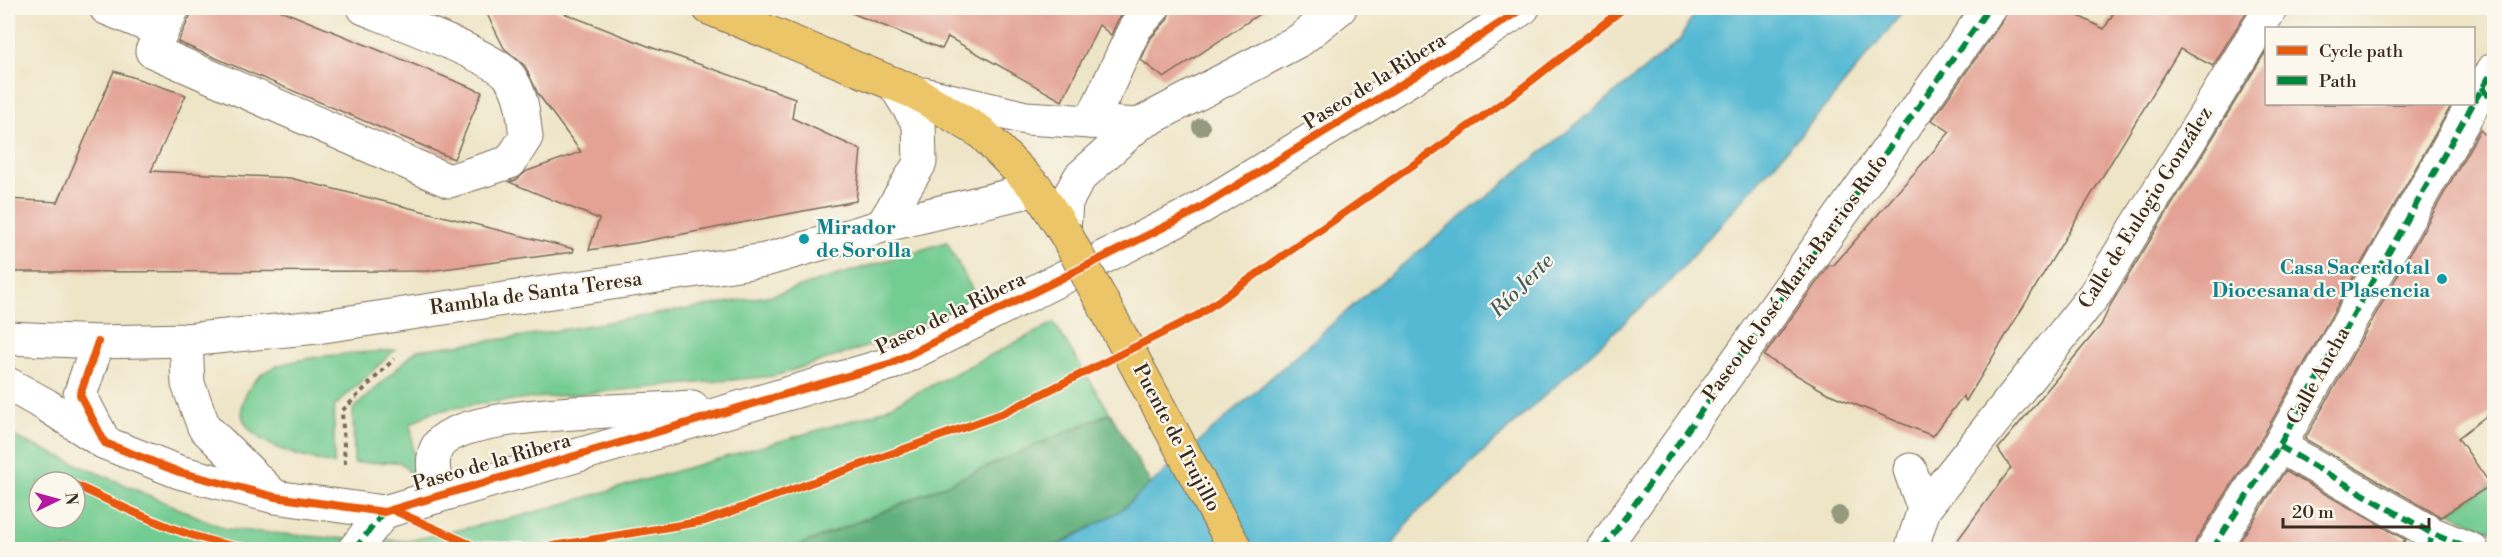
<svg xmlns="http://www.w3.org/2000/svg" width="2502" height="557" viewBox="0 0 2502 557" font-family="'Libre Bodoni',serif">
  <style>
    .green { fill: #73cc92; stroke: #577b58; stroke-width: 1.5; fill-rule: evenodd }
    .forest { fill: #5eb07c; stroke: #4c6d4d; stroke-width: 1.5 }
    .water { fill: #54b9d3; stroke: #487278; stroke-width: 1.5 }
    .building { fill: #e3a294 }
    .lines { fill: none; stroke-linecap: round; stroke-linejoin: round }
    .minor-casing { stroke: #7a6b59; stroke-width: 35 }
    .major-casing { stroke: #7a6b59; stroke-width: 35 }
    .path { stroke: #7a6b59; stroke-width: 4; stroke-dasharray: 4.5 4.5; stroke-linecap: butt }
    .minor { stroke: #fff; stroke-width: 33 }
    .major { stroke: #edc569; stroke-width: 33 }
    .major-bridge-casing { stroke: #7a6b59; stroke-width: 35; stroke-linecap: butt }
    .major-bridge { stroke: #edc569; stroke-width: 33 }
    .quiet { stroke: #00873e; stroke-width: 6; stroke-dasharray: 12 6; stroke-linecap: butt }
    .cycleway-casing { stroke: #fbf7ec; stroke-width: 11 }
    .cycleway { stroke: #e8590c; stroke-width: 8 }
    .tree { fill: #95997d }
    .culture-dot { fill: #0f9aa8; stroke: #fbf7ec; stroke-width: 2 }
    .labels { text-anchor: middle; dominant-baseline: central; stroke-width: 4.5; stroke-linejoin: round; paint-order: stroke }
    .street-label { font-size: 20px; fill: #3b2a1e; stroke: #fbf7ec }
    .culture-label { font-size: 20px; font-weight: bold; fill: #0d838f; stroke: #fbf7ec; text-anchor: start }
    .water-label { font-size: 21px; font-style: italic; fill: #445c5d; stroke: #fbf7ec }
  </style>
  <rect width="100%" height="100%" fill="#fbf7ec"/>
  <filter id="ink" filterUnits="userSpaceOnUse"><feTurbulence type="fractalNoise" baseFrequency=".0167" numOctaves="2"/><feDisplacementMap in="SourceGraphic" scale="12" xChannelSelector="R" yChannelSelector="G"/><feConvolveMatrix kernelMatrix="1 2 1 2 8 2 1 2 1" color-interpolation-filters="sRGB"/></filter>
  <filter id="wash" filterUnits="userSpaceOnUse"><feTurbulence type="fractalNoise" baseFrequency=".008" numOctaves="4" result="noise"/><feDisplacementMap in="SourceGraphic" scale="24" xChannelSelector="R" yChannelSelector="G"/><feGaussianBlur stdDeviation="1.35" result="paint"/><feColorMatrix in="noise" values="0 0 0 0 0 0 0 0 0 0 0 0 0 0 0 0 0 1.4 0 .05"/><feComposite in="paint" operator="in"/></filter>
  <g filter="url(#wash)">
    <rect width="100%" height="100%" fill="#eee5c7"/>
    <g class="green">
      <path d="M947 242 977 299 875 344 774 376 492 402 431 412 411 424 415 478 400 462 354 463 353 409 417 350 511 338 773 295Z"/>
      <path d="M1054 323 1110 413 897 506 788 550 8 549V434L226 529 331 538 408 541 521 516 877 413ZM39 482H75V518H39Z"/>
      <path d="M395 350 334 407V464C303 458 220 440 247 392 254 379 263 371 277 366 314 354 357 354 395 350Z"/>
      <path d="M2494 483V532L2449 512 2491 485Z"/>
    </g>
    <path class="forest" d="M1110 413 1151 484 1120 511 1050 549 788 550 897 506Z"/>
    <path class="water" d="M1697 8H1906L1831 100 1671 280 1412 517 1390 549 1050 550 1120 511 1365 295 1679 41Z"/>
    <g id="blocks">
      <g class="building">
        <path d="M194 8H275L482 92 454 159 178 42Z"/>
        <path d="M484 8H551L653 48 795 98 792 118 861 150 856 201 636 243 589 250 599 219 509 182 516 180 527 171 581 152 538 94 525 66 504 48Z"/>
        <path d="M844 8H1128L1118 20 1111 35 1099 25 1062 101 948 37 942 49 844 10Z"/>
        <path d="M1171 8H1268L1164 78 1141 60 1151 38 1167 20Z"/>
        <path d="M2007 8H2063L2104 29 2113 14 2101 8H2249L2213 66 2180 49 1966 401 1963 396 1933 436 1827 393 1764 356 1829 265 1833 266 1950 132 1932 120 2004 19Z"/>
        <path d="M2266 51V104H2452L2263 436 2196 540 2193 549H1951L2011 468 1998 449 2101 325 2111 304Z"/>
        <path d="M114 71 186 95 151 171 290 178 574 249 573 252 428 271 8 272V199L58 202Z"/>
        <path d="M2480 130 2494 143V410L2458 438 2491 485 2441 517 2305 439Z"/>
        <path d="M2285 471 2406 540 2391 549H2235Z"/>
      </g>
    </g>
  </g>
  <g filter="url(#ink)">
    <use href="#blocks" fill-opacity="0" stroke="#7a6b59" stroke-width="1.5"/>
    <g class="lines">
      <g class="minor-casing">
        <g id="minor">
          <path d="M106 8 162 31"/>
          <path d="M173 8 152 51 449 181 510 162 526 137C523 115 523 95 509 76 495 57 391 19 364 8"/>
          <path d="M924 94 1026 118 1138 125"/>
          <path d="M2474 102 2494 69"/>
          <path d="M1091 122 1135 28 1153 8"/>
          <path d="M882 226 920 163 919 124 894 84"/>
          <path d="M1064 231 1066 202 1080 177 1138 125 1300 40 1340 8"/>
          <path d="M8 338 98 342 186 340 317 327 765 260 882 226 1037 189"/>
          <path d="M186 340 188 384 204 427 274 496"/>
          <path d="M98 342 80 395 105 443 179 472 275 497 384 512 892 363 1192 213 1485 33 1523 8"/>
          <path d="M8 384 46 405 103 442"/>
          <path d="M2279 446 2433 534 2472 550"/>
          <path d="M1910 470 1924 509"/>
          <path d="M438 496C435 479 427 453 443 440 482 409 637 412 692 407"/>
          <path d="M354 550 384 512"/>
          <path d="M1602 550 1989 8"/>
          <path d="M1911 550 1924 509 2095 294 2271 8"/>
          <path d="M2212 550 2279 446 2473 104"/>
        </g>
      </g>
      <g class="major-casing">
        <path id="major" d="M709 8 916 93 981 132 1037 189 1064 231"/>
      </g>
      <path class="path" d="M345 464 342 411 394 359"/>
      <use href="#minor" class="minor"/>
      <use href="#major" class="major"/>
      <g class="major-bridge-casing">
        <path id="major-bridge" d="M1064 231 1236 550"/>
      </g>
      <use href="#major-bridge" class="major-bridge"/>
      <g class="quiet">
        <path d="M2482 87 2494 104"/>
        <path d="M2474 102 2494 69"/>
        <path d="M2279 446 2433 534 2472 550"/>
        <path d="M354 550 384 512"/>
        <path d="M1602 550 1989 8"/>
        <path d="M2212 550 2279 446 2473 104"/>
        <path d="M2427 550 2433 534"/>
      </g>
      <g class="cycleway-casing">
        <g id="cycleway">
          <path d="M98 342 80 395 105 443 179 472 275 497 384 512 892 363 1192 213 1485 33 1523 8"/>
          <path d="M75 485C135 512 199 547 266 550"/>
          <path d="M393 510 476 547 535 549 705 521 1004 413 1198 315 1512 96 1624 8"/>
        </g>
      </g>
      <use href="#cycleway" class="cycleway"/>
    </g>
    <g class="tree">
      <circle cx="1201" cy="127" r="9"/>
      <circle cx="1839" cy="515" r="9"/>
    </g>
  </g>
  <g class="culture-dot">
    <circle cx="804" cy="239" r="6"/>
    <circle cx="2442" cy="279" r="6"/>
  </g>
  <g class="labels">
    <g class="street-label">
      <text transform="translate(1375 82) rotate(-32)">Paseo de la Ribera</text>
      <text transform="translate(2146 208) rotate(-58)">Calle de Eulogio González</text>
      <text transform="translate(1796 278) rotate(-54)">Paseo de José María Barrios Rufo</text>
      <text transform="translate(536 294) rotate(-8)">Rambla de Santa Teresa</text>
      <text transform="translate(951 314) rotate(-26)">Paseo de la Ribera</text>
      <text transform="translate(2319 376) rotate(-61)">Calle Ancha</text>
      <text transform="translate(1176 438) rotate(62)">Puente de Trujillo</text>
      <text transform="translate(492 463) rotate(-16)">Paseo de la Ribera</text>
    </g>
    <g class="culture-label">
      <text x="816" y="228">Mirador<tspan x="816" dy="23">de Sorolla</tspan></text>
      <text x="2430" y="268" text-anchor="end">Casa Sacerdotal<tspan x="2430" dy="23">Diocesana de Plasencia</tspan></text>
    </g>
    <g class="water-label">
      <text transform="translate(1522 286) rotate(-45)">Río Jerte</text>
    </g>
  </g>
  <rect width="2502" height="557" fill="none" stroke="#fbf7ec" stroke-width="30"/>
  <rect x="2265" y="27" width="210" height="78" fill="#fbf7ec" stroke="#aea59a" stroke-width="1.5"/>
  <rect x="2277" y="46" width="30" height="9" fill="#e8590c" stroke="#aea59a" stroke-width="1.5"/>
  <text x="2319" y="57" font-size="18" fill="#3b2a1e">Cycle path</text>
  <rect x="2277" y="76" width="30" height="9" fill="#00873e" stroke="#aea59a" stroke-width="1.5"/>
  <text x="2319" y="87" font-size="18" fill="#3b2a1e">Path</text>
  <g transform="translate(57 500) rotate(85)"><circle r="28" fill="#fbf7ec" stroke="#aea59a" stroke-width="1.5"/>
  <path d="M0-4.5L10 22L0 15L-10 22Z" fill="#b5179e"/>
  <text y="-9" font-size="16" font-weight="bold" text-anchor="middle" fill="#3b2a1e">N</text>
  </g>
  <path d="M2283 518v9h146v-9" fill="none" stroke="#3b2a1e" stroke-width="3"/>
  <text x="2292" y="518" font-size="18" fill="#3b2a1e" stroke="#fbf7ec" stroke-width="4.5" paint-order="stroke">20 m</text>
</svg>
